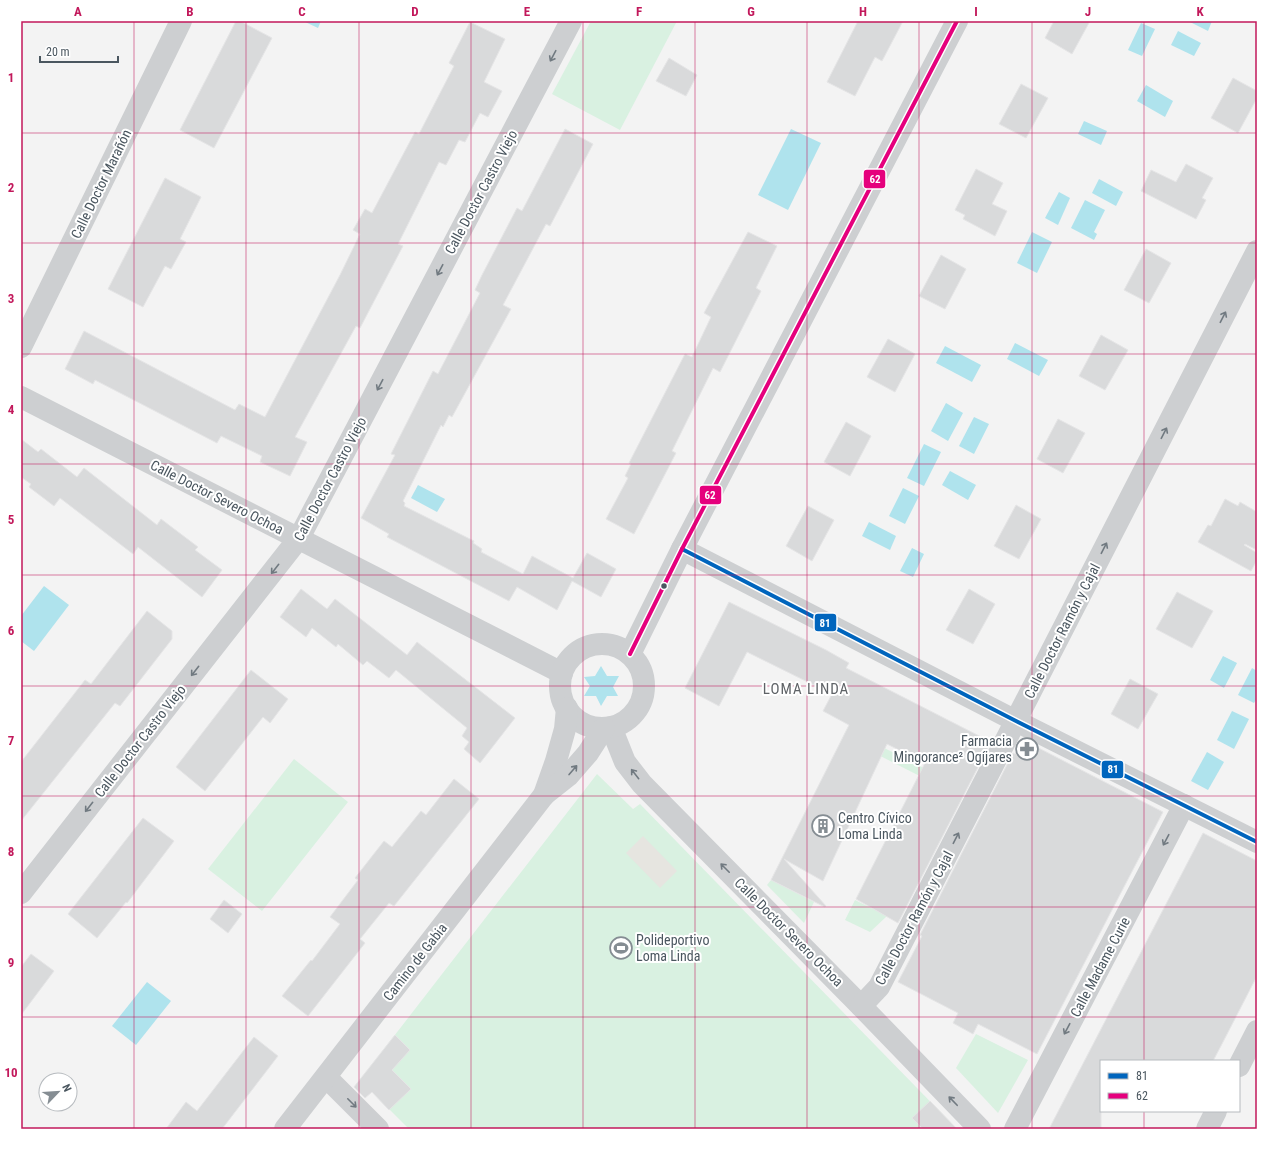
<svg xmlns="http://www.w3.org/2000/svg" width="1278" height="1150" viewBox="0 0 1278 1150" font-family="'Roboto Condensed',sans-serif">
  <style>
    .green { fill: #d9f1e1 }
    .sand { fill: #e6e5e0 }
    .water { fill: #afe3ed }
    .building { fill: #d9dadb; stroke: #e5e5e6 }
    .lines { fill: none; stroke-linecap: round; stroke-linejoin: round }
    .minor { stroke: #cdcfd1; stroke-width: 22 }
    .tertiary { stroke: #cdcfd1; stroke-width: 22 }
    .bus-1-casing { stroke: #fff; stroke-width: 7 }
    .bus-2-casing { stroke: #fff; stroke-width: 7 }
    .bus-1 { stroke: #0065bd; stroke-width: 4 }
    .bus-2 { stroke: #e5007d; stroke-width: 4 }
    .oneway { stroke: #717a81 }
    .grid { fill: none; stroke: #c2185b; stroke-width: 1; stroke-opacity: 0.55 }
    .bus-dot { fill: #4a565f; stroke: #fff; stroke-width: 1.5 }
    .labels { text-anchor: middle; dominant-baseline: central; stroke-width: 4; stroke-linejoin: round; paint-order: stroke }
    .street-label { font-size: 14px; fill: #4a565f; stroke: #fff }
    .poi-label { font-size: 14px; fill: #4a565f; stroke: #fff; text-anchor: start }
    .neighbourhood-label { font-size: 15px; letter-spacing: 1px; fill: #5f6367; stroke: #fff }
    .line-badge { stroke: #fff; stroke-width: 1.5 }
    .badge-label { font-size: 11px; text-anchor: middle; font-weight: bold; fill: #fff }
    .neatline { fill: none; stroke: #c2185b; stroke-width: 1.5 }
    .grid-label { font-size: 13px; text-anchor: middle; font-weight: bold; fill: #c2185b }
  </style>
  <rect width="100%" height="100%" fill="#f3f3f3"/>
  <g class="green">
    <path d="M591 21H677L620 130 552 94Z"/>
    <path d="M847 729 959 786 955 794 843 737Z"/>
    <path d="M294 759 348 802 262 911 208 869Z"/>
    <path d="M597 774 633 809 640 804 957 1129H409L360 1080Z"/>
    <path d="M771 880 814 902 804 923 767 885Z"/>
    <path d="M855 900 887 916 870 932 845 920Z"/>
    <path d="M976 1034 1028 1060 998 1113 956 1068Z"/>
  </g>
  <path class="sand" d="M643 836 677 871 660 888 626 853Z"/>
  <g class="water">
    <path d="M303 21H321L318 28Z"/>
    <path d="M1188 21H1212L1208 31Z"/>
    <path d="M1141 23 1155 29 1142 56 1128 50Z"/>
    <path d="M1178 31 1201 43 1194 56 1171 45Z"/>
    <path d="M1146 85 1173 101 1165 117 1137 101Z"/>
    <path d="M1084 121 1107 131 1101 145 1078 134Z"/>
    <path d="M791 129 821 143 788 210 758 195Z"/>
    <path d="M1099 179 1123 192 1116 206 1092 193Z"/>
    <path d="M1059 192 1070 198 1058 225 1045 218Z"/>
    <path d="M1085 200 1105 210 1094 232 1097 234 1094 240 1071 228Z"/>
    <path d="M1032 232 1052 242 1037 273 1017 263Z"/>
    <path d="M1015 343 1048 360 1039 376 1007 359Z"/>
    <path d="M945 346 981 365 972 382 936 363Z"/>
    <path d="M946 403 963 413 948 441 931 431Z"/>
    <path d="M974 417 989 424 974 454 959 446Z"/>
    <path d="M924 444 941 452 924 486 907 478Z"/>
    <path d="M950 471 976 485 968 500 942 485Z"/>
    <path d="M418 485 445 499 437 512 411 498Z"/>
    <path d="M903 488 919 496 905 524 889 516Z"/>
    <path d="M869 522 896 536 890 550 862 536Z"/>
    <path d="M912 548 924 554 913 577 900 571Z"/>
    <path d="M44 586 69 605 34 651 21 641V616Z"/>
    <path d="M1223 656 1237 663 1224 688 1210 680Z"/>
    <path d="M601 666 607 676H619L613 687 618 696H607L601 706 596 696H584L590 686 584 677 595 676Z"/>
    <path d="M1252 668 1257 671V698L1254 703 1238 695Z"/>
    <path d="M1232 711 1249 719 1234 749 1217 740Z"/>
    <path d="M1207 752 1224 762 1208 790 1191 781Z"/>
    <path d="M147 982 171 1001 136 1045 112 1026Z"/>
  </g>
  <g class="building">
    <path d="M236 21H240L272 38 214 148 180 130Z"/>
    <path d="M858 21H903L882 61 875 57 855 96 827 82Z"/>
    <path d="M1054 21H1090L1072 54 1045 38Z"/>
    <path d="M470 22 505 39 484 82 502 91 488 117 480 113 465 142 459 140 446 165 439 162 398 244 403 246 360 328 356 326 295 437 307 442 290 476 260 462 262 456 221 436 217 443 95 380 93 384 65 369 84 331 235 410 239 404 265 417 340 275 360 234 353 230 365 209 372 213 415 132 419 134 454 66 449 63Z"/>
    <path d="M669 58 697 75 686 96 656 81Z"/>
    <path d="M1233 78 1257 91V98L1238 133 1211 118Z"/>
    <path d="M1021 84 1048 98 1026 138 999 124Z"/>
    <path d="M565 129 593 144 550 226 546 224 503 305 511 309 452 417 449 415 443 427 441 425 403 501 405 503 404 506 474 541 473 543 482 549 481 552 523 574 532 556 573 578 587 553 616 569 601 597 572 581 557 610 517 587 509 601 387 537 389 534 361 518 395 455 391 454 433 371 438 374 480 293 475 290 482 275 517 208 522 211Z"/>
    <path d="M1186 164 1213 178 1202 198 1206 200 1196 219 1141 191 1151 170 1176 182Z"/>
    <path d="M976 169 1003 183 992 204 1007 211 995 236 963 219 965 215 955 210Z"/>
    <path d="M165 178 201 197 180 239 186 242 171 269 165 266 143 307 108 289Z"/>
    <path d="M748 232 777 246 756 288 761 291 720 372 713 368 672 451 676 453 634 534 606 519 628 478 625 476 631 464 629 463 685 354 692 357 711 317 704 313Z"/>
    <path d="M1146 249 1171 263 1149 303 1124 290Z"/>
    <path d="M941 255 966 269 945 309 919 296Z"/>
    <path d="M1101 335 1128 350 1105 390 1079 376Z"/>
    <path d="M888 339 915 354 895 392 867 377Z"/>
    <path d="M1058 419 1085 433 1063 473 1037 459Z"/>
    <path d="M846 422 871 436 850 476 824 462Z"/>
    <path d="M21 439 38 452 41 449 77 477 84 468 157 525 161 519 198 547 195 550 222 570 202 597 138 547 133 554 60 498 54 506 29 487 31 484 21 477Z"/>
    <path d="M1225 499 1238 506 1240 502 1257 512V550L1245 544 1244 545 1257 553V560L1251 571 1198 542 1208 525 1211 526Z"/>
    <path d="M1016 505 1041 519 1019 559 994 546Z"/>
    <path d="M808 506 834 520 812 561 786 546Z"/>
    <path d="M301 589 327 609 335 599 407 655 417 642 515 718 480 763 464 749 469 742 462 736 467 728 396 670 389 678 367 661 363 665 338 644 336 647 312 628 306 637 280 617Z"/>
    <path d="M969 589 995 604 973 644 946 630Z"/>
    <path d="M1177 592 1213 611 1192 648 1156 629Z"/>
    <path d="M729 602 826 650 849 663 846 668 991 742 898 923 856 899 925 763 887 744 823 881 784 859 826 906 825 907 771 880 849 725 823 711 832 694 747 652 719 706 685 688Z"/>
    <path d="M147 611 172 631V639L120 706 115 703 21 821V762L85 680 91 684Z"/>
    <path d="M251 670 288 699 270 723 263 717 205 791 176 767Z"/>
    <path d="M1130 679 1158 694 1138 729 1111 714Z"/>
    <path d="M1023 740 1163 812 1037 1054 978 1024 973 1034 953 1023 958 1013 898 982 922 936 920 935 1013 753 1015 754Z"/>
    <path d="M454 779 479 799 394 906 389 903 360 939 365 943 308 1016 282 996 311 960 312 961 340 924 330 917 358 880 355 878 384 841 392 847 421 811 426 815Z"/>
    <path d="M143 818 174 841 127 903 126 902 97 938 68 914Z"/>
    <path d="M1203 833 1257 861V976L1224 1040 1213 1061H1101V1129H1049Z"/>
    <path d="M224 900 242 914 228 933 210 919Z"/>
    <path d="M31 954 54 971 21 1015V967Z"/>
    <path d="M395 1035 410 1050 392 1070 411 1089 389 1110 372 1092 365 1098 354 1087Z"/>
    <path d="M254 1037 278 1056 222 1129H166L186 1102 197 1111Z"/>
    <path d="M930 1101 957 1129H923L912 1118Z"/>
  </g>
  <g class="lines">
    <g class="minor">
      <path d="M21 347 181 21"/>
      <path d="M21 397 562 673"/>
      <path d="M682 549 1016 721 1257 842"/>
      <path d="M611 727 625 762 642 784 861 1006 980 1129"/>
      <path d="M21 893 299 538 571 21"/>
      <path d="M861 1006 879 987 1257 251"/>
      <path d="M1239 1066 1257 1031"/>
      <path d="M326 1077 378 1129"/>
      <path d="M1015 1129 1184 805"/>
      <path d="M1207 1129 1216 1111"/>
    </g>
    <g class="tertiary">
      <circle cx="602" cy="686" r="42"/>
      <path d="M630 654 682 549 957 21"/>
      <path d="M544 795 556 761 565 729 567 708"/>
      <path d="M285 1129 544 795 568 776 588 753 604 728"/>
    </g>
    <g class="bus-1-casing">
      <path id="bus-1" d="M682 549 1016 721 1257 842"/>
    </g>
    <g class="bus-2-casing">
      <path id="bus-2" d="M630 654 682 549 957 21"/>
    </g>
    <use href="#bus-1" class="bus-1"/>
    <use href="#bus-2" class="bus-2"/>
  </g>
  <defs><path id="oneway-shaft" d="M-6 0H5M1.5-3L5.5 0L1.5 3" fill="none" stroke-width="1.6" stroke-linecap="round" stroke-linejoin="round"/></defs>
  <g class="oneway">
    <use href="#oneway-shaft" transform="translate(553 56) rotate(118)"/>
    <use href="#oneway-shaft" transform="translate(440 270) rotate(118)"/>
    <use href="#oneway-shaft" transform="translate(1223 317) rotate(-63)"/>
    <use href="#oneway-shaft" transform="translate(380 385) rotate(118)"/>
    <use href="#oneway-shaft" transform="translate(1164 433) rotate(-63)"/>
    <use href="#oneway-shaft" transform="translate(1104 548) rotate(-63)"/>
    <use href="#oneway-shaft" transform="translate(275 569) rotate(128)"/>
    <use href="#oneway-shaft" transform="translate(195 671) rotate(128)"/>
    <use href="#oneway-shaft" transform="translate(573 770) rotate(-49)"/>
    <use href="#oneway-shaft" transform="translate(635 774) rotate(-128)"/>
    <use href="#oneway-shaft" transform="translate(89 807) rotate(128)"/>
    <use href="#oneway-shaft" transform="translate(956 838) rotate(-63)"/>
    <use href="#oneway-shaft" transform="translate(1166 840) rotate(118)"/>
    <use href="#oneway-shaft" transform="translate(725 868) rotate(-135)"/>
    <use href="#oneway-shaft" transform="translate(1067 1029) rotate(118)"/>
    <use href="#oneway-shaft" transform="translate(953 1101) rotate(-134)"/>
    <use href="#oneway-shaft" transform="translate(352 1103) rotate(45)"/>
  </g>
  <path class="grid" d="M134 21V1129M246 21V1129M359 21V1129M471 21V1129M583 21V1129M695 21V1129M807 21V1129M919 21V1129M1032 21V1129M1144 21V1061M21 133H1257M21 243H1257M21 354H1257M21 464H1257M21 575H1257M21 686H1257M21 796H1257M21 907H1257M21 1017H1257M1144 1111V1129"/>
  <defs>
    <g id="pharmacy-ring" transform="scale(1.15)"><circle r="9.5" fill="#fff" stroke="#858d93" stroke-width="1.5"/><path d="M-2-6h4v4h4v4h-4v4h-4v-4h-4v-4h4Z" fill="#858d93"/></g>
    <g id="building-ring" transform="scale(1.15)"><circle r="9.5" fill="#fff" stroke="#858d93" stroke-width="1.5"/><path d="M-4-6H4V6H1V3H-1V6H-4ZM-2.5-4.3h1.7v1.8h-1.7ZM.8-4.3h1.7v1.8H.8ZM-2.5-1h1.7V.8h-1.7ZM.8-1h1.7V.8H.8Z" fill="#858d93"/></g>
    <g id="stadium-ring" transform="scale(1.15)"><circle r="9.5" fill="#fff" stroke="#858d93" stroke-width="1.5"/><path d="M0-5a6.5 5 0 1 0 0 10a6.5 5 0 1 0 0-10ZM-3.5-1.8h7v3.6h-7Z" fill="#858d93"/></g>
  </defs>
  <g fill-rule="evenodd">
    <use href="#pharmacy-ring" x="1027" y="749"/>
    <use href="#building-ring" x="823" y="826"/>
    <use href="#stadium-ring" x="621" y="948"/>
  </g>
  <circle class="bus-dot" cx="664" cy="586" r="3.5"/>
  <g class="labels">
    <g class="street-label">
      <text transform="translate(101 184) rotate(-64)">Calle Doctor Marañón</text>
      <text transform="translate(481 192) rotate(-62)">Calle Doctor Castro Viejo</text>
      <text transform="translate(330 479) rotate(-62)">Calle Doctor Castro Viejo</text>
      <text transform="translate(217 497) rotate(27)">Calle Doctor Severo Ochoa</text>
      <text transform="translate(1062 631) rotate(-63)">Calle Doctor Ramón y Cajal</text>
      <text transform="translate(140 741) rotate(-52)">Calle Doctor Castro Viejo</text>
      <text transform="translate(914 918) rotate(-62)">Calle Doctor Ramón y Cajal</text>
      <text transform="translate(789 932) rotate(45)">Calle Doctor Severo Ochoa</text>
      <text transform="translate(415 962) rotate(-52)">Camino de Gabia</text>
      <text transform="translate(1100 967) rotate(-62)">Calle Madame Curie</text>
    </g>
    <g class="poi-label">
      <text x="1012" y="741" text-anchor="end">Farmacia<tspan x="1012" dy="16">Mingorance² Ogíjares</tspan></text>
      <text x="838" y="818">Centro Cívico<tspan x="838" dy="16">Loma Linda</tspan></text>
      <text x="636" y="940">Polideportivo<tspan x="636" dy="16">Loma Linda</tspan></text>
    </g>
    <g class="neighbourhood-label">
      <text x="806" y="689">LOMA LINDA</text>
    </g>
  </g>
  <g class="line-badge">
    <rect x="863" y="169" width="23" height="20" rx="4" fill="#e5007d"/>
    <rect x="699" y="485" width="23" height="20" rx="4" fill="#e5007d"/>
    <rect x="814" y="613" width="23" height="19" rx="4" fill="#0065bd"/>
    <rect x="1101" y="760" width="23" height="19" rx="4" fill="#0065bd"/>
  </g>
  <g class="badge-label">
    <text x="875" y="183">62</text>
    <text x="710" y="499">62</text>
    <text x="825" y="627">81</text>
    <text x="1113" y="773">81</text>
  </g>
  <rect width="1278" height="1150" fill="none" stroke="#ffffff" stroke-width="44"/>
  <rect x="1100" y="1060" width="140" height="52" fill="#ffffff" stroke="#b7bbbf"/>
  <rect x="1108" y="1073" width="20" height="6" fill="#0065bd" stroke="#b7bbbf"/>
  <text x="1136" y="1080" font-size="12" fill="#4a565f">81</text>
  <rect x="1108" y="1093" width="20" height="6" fill="#e5007d" stroke="#b7bbbf"/>
  <text x="1136" y="1100" font-size="12" fill="#4a565f">62</text>
  <g transform="translate(58 1092) rotate(65)"><circle r="19" fill="#ffffff" stroke="#b7bbbf"/>
  <path d="M0-3L7 15L0 10L-7 15Z" fill="#858d93"/>
  <text y="-6" font-size="11" font-weight="bold" text-anchor="middle" fill="#4a565f">N</text>
  </g>
  <path d="M40 56v6h78v-6" fill="none" stroke="#4a565f" stroke-width="2"/>
  <text x="46" y="56" font-size="12" fill="#4a565f" stroke="#ffffff" stroke-width="3" paint-order="stroke">20 m</text>
  <rect x="22" y="22" width="1234" height="1106" class="neatline"/>
  <g class="grid-label">
    <text x="78" y="16">A</text>
    <text x="190" y="16">B</text>
    <text x="302" y="16">C</text>
    <text x="415" y="16">D</text>
    <text x="527" y="16">E</text>
    <text x="639" y="16">F</text>
    <text x="751" y="16">G</text>
    <text x="863" y="16">H</text>
    <text x="976" y="16">I</text>
    <text x="1088" y="16">J</text>
    <text x="1200" y="16">K</text>
    <text x="11" y="82">1</text>
    <text x="11" y="192">2</text>
    <text x="11" y="303">3</text>
    <text x="11" y="414">4</text>
    <text x="11" y="524">5</text>
    <text x="11" y="635">6</text>
    <text x="11" y="745">7</text>
    <text x="11" y="856">8</text>
    <text x="11" y="967">9</text>
    <text x="11" y="1077">10</text>
  </g>
</svg>
